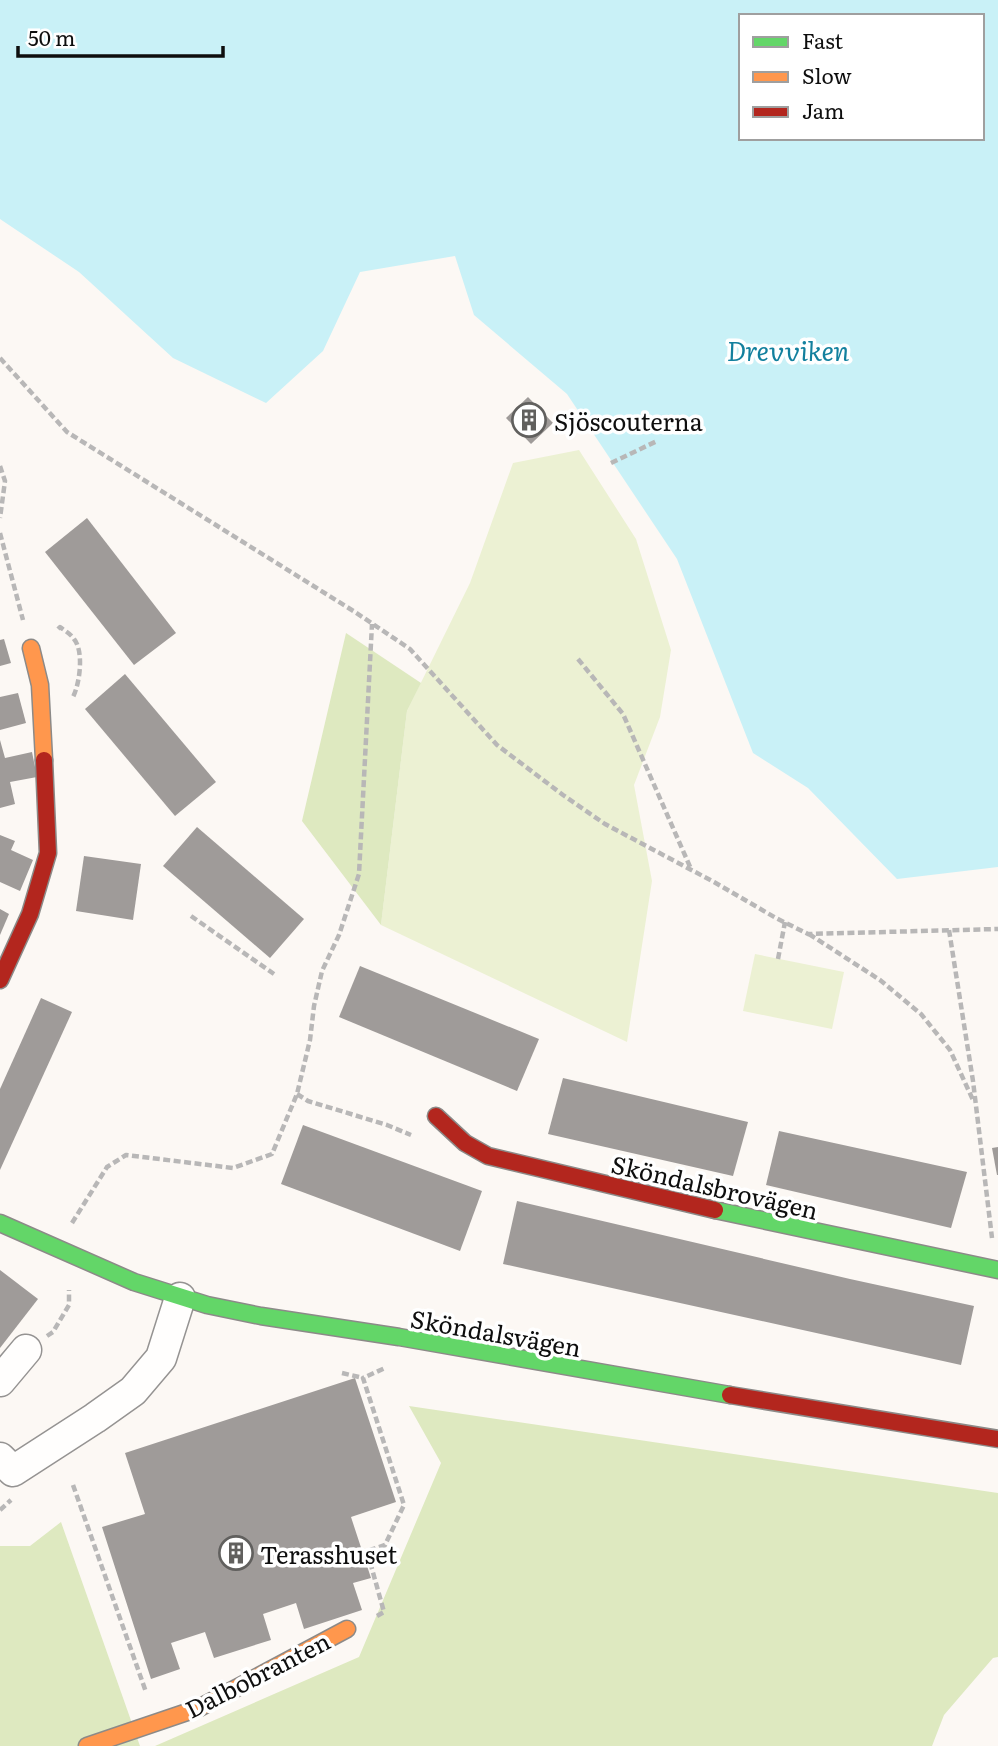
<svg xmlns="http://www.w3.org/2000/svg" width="998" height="1746" viewBox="0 0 998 1746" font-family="Literata,serif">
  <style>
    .green { fill: #ecf1d3 }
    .forest { fill: #dee9c0 }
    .water { fill: #c9f1f7; fill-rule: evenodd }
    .building { fill: #9f9b99 }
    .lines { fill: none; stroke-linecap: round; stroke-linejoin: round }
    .street-casing { stroke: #959392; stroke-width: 33 }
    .fast-casing { stroke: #8c8a88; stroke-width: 19 }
    .slow-casing { stroke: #8c8a88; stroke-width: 19 }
    .jam-casing { stroke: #8c8a88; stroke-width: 19 }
    .path { stroke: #b8b7b7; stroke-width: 4.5; stroke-dasharray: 7 3.5; stroke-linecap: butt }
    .street { stroke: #fffefd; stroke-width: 30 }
    .fast { stroke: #63d668; stroke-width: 16 }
    .slow { stroke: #ff974d; stroke-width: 16 }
    .jam { stroke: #b3261e; stroke-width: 16 }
    .labels { text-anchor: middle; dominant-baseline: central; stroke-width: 7; stroke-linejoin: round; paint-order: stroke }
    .poi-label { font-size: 24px; fill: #0e0e0e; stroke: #fff; text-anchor: start }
    .street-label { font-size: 24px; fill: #0e0e0e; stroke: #fff }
    .water-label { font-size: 26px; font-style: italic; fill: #13809e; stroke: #fff }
  </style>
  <rect width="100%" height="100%" fill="#fcf8f4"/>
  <g class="green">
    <path d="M579 450 636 539 671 650 660 717 634 785 652 881 627 1042 381 925 407 711 470 583 513 463Z"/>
    <path d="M755 954 844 972 832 1029 743 1011Z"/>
  </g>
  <g class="forest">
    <path d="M346 633 421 683 407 711 381 925 302 821Z"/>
    <path d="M409 1406 998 1493V1657L993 1658 944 1715 932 1746H155L359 1657 441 1463Z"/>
    <path d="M61 1522 140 1746H0V1546H30Z"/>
  </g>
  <path class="water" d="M0 0H998V867L897 879 808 788 753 753 677 559 567 394 474 315 455 256 360 272 323 351 266 403 173 358 79 272 0 219ZM741 16H982V138H741Z"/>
  <g class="building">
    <path d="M528 397 553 423 531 444 506 418Z"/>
    <path d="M87 518 176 633 134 665 45 552Z"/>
    <path d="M4 639 11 663 0 666V640Z"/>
    <path d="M125 674 216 782 175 816 85 709Z"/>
    <path d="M18 693 26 723 0 730V697Z"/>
    <path d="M0 740 5 758 32 752 37 777 10 782 15 804 0 808Z"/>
    <path d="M197 827 304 919 270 958 163 866Z"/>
    <path d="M0 835 15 841 11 850 33 860 20 891 0 882Z"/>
    <path d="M84 856 141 864 133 920 76 911Z"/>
    <path d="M0 909 9 914 0 935Z"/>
    <path d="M360 966 539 1039 517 1091 339 1017Z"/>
    <path d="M41 998 72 1012 0 1170V1089Z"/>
    <path d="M563 1078 748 1122 733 1176 548 1134Z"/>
    <path d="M303 1125 482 1191 460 1251 281 1184Z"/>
    <path d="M779 1131 967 1172 951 1228 766 1185Z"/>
    <path d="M998 1147V1175H997L992 1148Z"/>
    <path d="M517 1201 850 1279 974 1306 961 1365 503 1264Z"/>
    <path d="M0 1270 38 1299 0 1348Z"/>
    <path d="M355 1378 396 1502 351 1517 371 1578 353 1583 362 1610 304 1629 296 1603 263 1614 271 1640 214 1658 205 1632 171 1643 180 1669 151 1679 102 1527 145 1514 125 1453Z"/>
  </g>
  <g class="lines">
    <g class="street-casing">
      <g id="street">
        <path d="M0 1381 26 1350"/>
        <path d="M0 1458 13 1471 95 1418 133 1391 161 1358 180 1298"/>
      </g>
    </g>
    <g class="fast-casing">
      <g id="fast">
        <path d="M715 1210 998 1270"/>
        <path d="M0 1223 134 1282 207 1305 261 1316 399 1337 730 1395"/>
      </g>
    </g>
    <g class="slow-casing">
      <g id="slow">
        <path d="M31 648 40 685 44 760"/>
        <path d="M87 1746 199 1708 347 1629"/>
      </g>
    </g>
    <g class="jam-casing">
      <g id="jam">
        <path d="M0 980 30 914 48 853 44 760"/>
        <path d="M436 1116 465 1143 488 1156 715 1210"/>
        <path d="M730 1395 998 1439"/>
      </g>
    </g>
    <g class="path">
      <path d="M0 358 67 432 355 612 410 649 497 745 563 795 605 824 714 882 776 918 808 934 998 929"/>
      <path d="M611 463 657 441"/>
      <path d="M0 466 5 481 0 518"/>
      <path d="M0 533 23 620"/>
      <path d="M58 629 60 627C65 631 71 634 74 639 84 651 80 683 73 697"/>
      <path d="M578 659 623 714 691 869"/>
      <path d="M191 916 274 974"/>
      <path d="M949 930 973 1081 992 1238"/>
      <path d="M809 934 880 980 921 1014 950 1050 973 1100"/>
      <path d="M778 959 785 922"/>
      <path d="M297 1094 308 1101 387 1125 411 1135"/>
      <path d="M72 1223 107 1167 126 1155 233 1168 272 1154 297 1094 310 1040 314 1006 322 971 339 935 359 874 372 624"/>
      <path d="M47 1336 53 1332 69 1305V1290"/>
      <path d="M342 1373 363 1378"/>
      <path d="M73 1485 146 1692"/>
      <path d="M0 1510 11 1500"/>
      <path d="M377 1616 384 1612 367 1551 385 1545 404 1505 363 1378 385 1368"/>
    </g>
    <use href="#street" class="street"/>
    <use href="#fast" class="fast"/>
    <use href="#slow" class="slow"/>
    <use href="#jam" class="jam"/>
  </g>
  <defs>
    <g id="building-ring" transform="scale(1.75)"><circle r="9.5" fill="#fff" stroke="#61605e" stroke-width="1.5"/><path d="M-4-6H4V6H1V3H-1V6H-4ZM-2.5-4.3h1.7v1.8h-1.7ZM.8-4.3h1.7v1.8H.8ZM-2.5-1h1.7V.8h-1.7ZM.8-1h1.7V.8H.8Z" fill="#61605e"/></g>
  </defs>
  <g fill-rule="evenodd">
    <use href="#building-ring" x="529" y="420"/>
    <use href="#building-ring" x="236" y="1553"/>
  </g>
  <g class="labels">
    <g class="poi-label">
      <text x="554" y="420">Sjöscouterna</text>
      <text x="260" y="1553">Terasshuset</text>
    </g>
    <g class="street-label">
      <text transform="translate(715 1186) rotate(13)">Sköndalsbrovägen</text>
      <text transform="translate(496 1332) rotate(10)">Sköndalsvägen</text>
      <text transform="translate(257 1674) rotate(-27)">Dalbobranten</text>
    </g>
    <g class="water-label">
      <text x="788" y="349">Drevviken</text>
    </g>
  </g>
  <rect x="739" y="14" width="245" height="126" fill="#ffffff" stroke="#9f9f9f" stroke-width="2"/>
  <rect x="753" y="37" width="35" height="10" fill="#63d668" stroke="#9f9f9f" stroke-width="2"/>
  <text x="802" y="49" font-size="21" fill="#0e0e0e">Fast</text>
  <rect x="753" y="72" width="35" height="10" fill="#ff974d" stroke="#9f9f9f" stroke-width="2"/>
  <text x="802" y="84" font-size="21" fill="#0e0e0e">Slow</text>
  <rect x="753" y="107" width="35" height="10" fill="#b3261e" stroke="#9f9f9f" stroke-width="2"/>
  <text x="802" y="119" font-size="21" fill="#0e0e0e">Jam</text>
  <path d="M18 46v10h205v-10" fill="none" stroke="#0e0e0e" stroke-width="3.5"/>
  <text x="28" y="46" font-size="21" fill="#0e0e0e" stroke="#ffffff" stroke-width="5" paint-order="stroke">50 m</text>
</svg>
